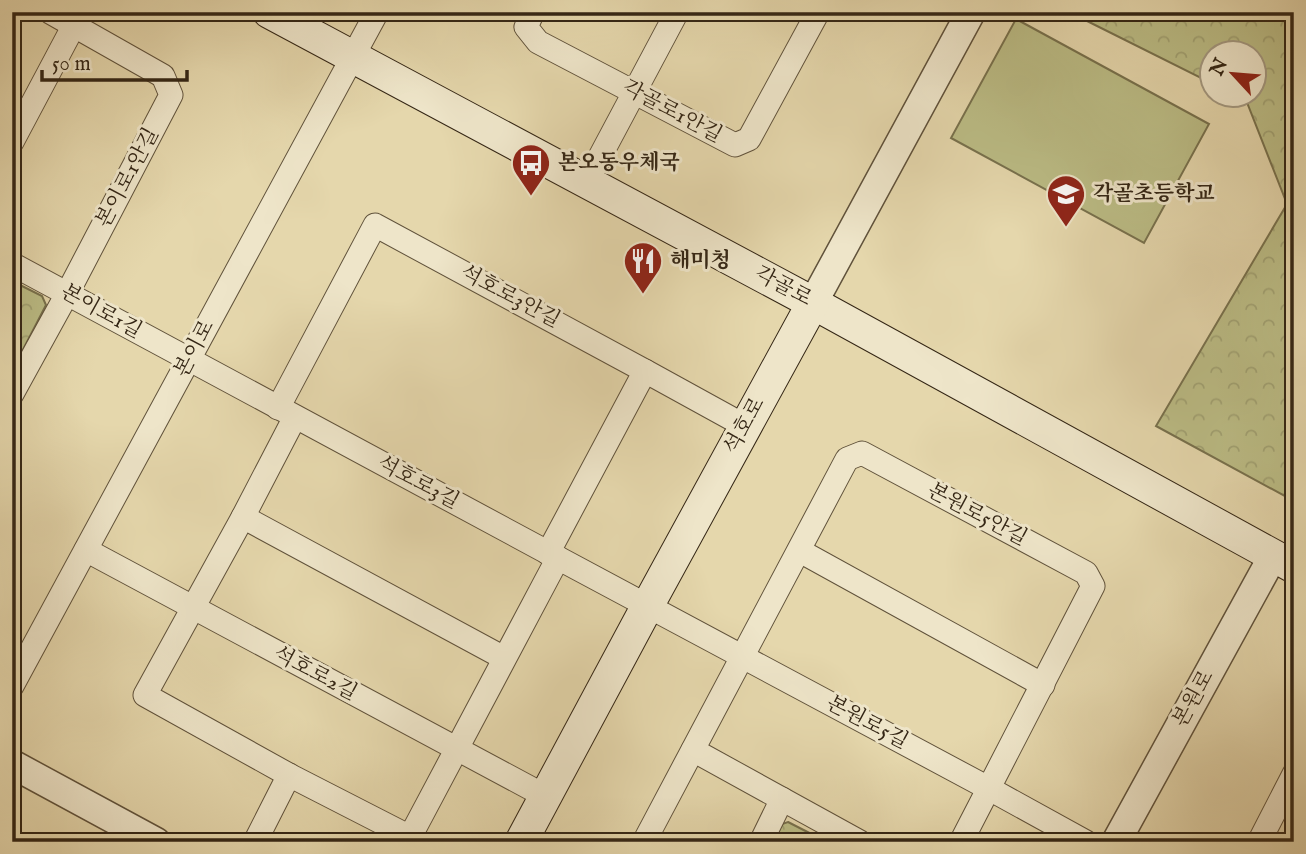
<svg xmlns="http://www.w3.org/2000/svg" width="1306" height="854" viewBox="0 0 1306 854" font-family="'IM FELL English','Noto Serif KR',serif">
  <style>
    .forest { fill: url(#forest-crowns); stroke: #78714d; stroke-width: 2 }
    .garden { fill: #bbbc85; stroke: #78714d; stroke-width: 2 }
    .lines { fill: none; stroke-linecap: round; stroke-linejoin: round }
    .minor-casing { stroke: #60523b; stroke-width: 25 }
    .tertiary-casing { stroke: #60523b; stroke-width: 31 }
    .secondary-casing { stroke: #342615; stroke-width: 34 }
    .minor { stroke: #eee5c9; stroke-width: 23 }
    .tertiary { stroke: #eee5c9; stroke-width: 28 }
    .secondary { stroke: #eee5c9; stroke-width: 32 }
    .labels { text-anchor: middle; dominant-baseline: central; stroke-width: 6; stroke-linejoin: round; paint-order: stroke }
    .street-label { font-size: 21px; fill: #342615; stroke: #eee5c9 }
    .poi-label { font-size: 21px; font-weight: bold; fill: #342615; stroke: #eee5c9; text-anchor: start }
  </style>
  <defs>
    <pattern id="forest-crowns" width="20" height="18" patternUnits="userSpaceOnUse" patternTransform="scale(1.75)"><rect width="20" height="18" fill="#bbbc85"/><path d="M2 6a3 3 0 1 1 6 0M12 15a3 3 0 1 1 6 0" fill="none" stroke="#a1a172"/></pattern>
  </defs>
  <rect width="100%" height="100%" fill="#e5d7ac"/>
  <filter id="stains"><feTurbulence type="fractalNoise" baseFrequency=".00286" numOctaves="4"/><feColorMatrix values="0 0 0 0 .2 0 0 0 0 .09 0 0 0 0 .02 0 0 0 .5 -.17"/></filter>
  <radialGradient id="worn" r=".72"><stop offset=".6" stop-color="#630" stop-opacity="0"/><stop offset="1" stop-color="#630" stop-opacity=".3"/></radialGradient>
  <g class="forest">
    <path d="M1069 12H1294V501L1156 426 1287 204 1246 100 1235 95 1254 94V52H1212L1211 83Z"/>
    <path d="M12 281 42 296 46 305 12 371Z"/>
    <path d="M788 822 827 842H770L779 825Z"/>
  </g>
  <path class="garden" d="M1016 19 1209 124 1144 243 951 138Z"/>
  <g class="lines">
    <g class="minor-casing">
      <g id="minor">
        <path d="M533 12 526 27 538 42 735 145 749 139 818 12"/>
        <path d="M12 142 81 12"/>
        <path d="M586 183 677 12"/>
        <path d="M12 264 558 558 988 788 1086 842"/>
        <path d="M645 371 745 426"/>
        <path d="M12 394 67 294 171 95 163 76 50 12"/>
        <path d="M278 408 375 225 645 371 548 553"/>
        <path d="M295 417 243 517 145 695 289 775 410 837 558 558"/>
        <path d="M243 517 504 658"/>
        <path d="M86 550 545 796"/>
        <path d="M800 551 1043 685"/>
        <path d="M12 686 377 12"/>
        <path d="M693 750 860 842"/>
        <path d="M255 842 289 775"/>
        <path d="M644 842 847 459 862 453 1086 573 1093 586 961 842"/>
        <path d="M761 842 782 799"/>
        <path d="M1259 842 1294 774"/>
      </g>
    </g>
    <g class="tertiary-casing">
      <g id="tertiary">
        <path d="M813 303 971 12"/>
        <path d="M12 764 156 842"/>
        <path d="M1116 842 1273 556"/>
      </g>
    </g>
    <g class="secondary-casing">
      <g id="secondary">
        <path d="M269 12 813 303 1294 567"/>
        <path d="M521 842 648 605 813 303"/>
      </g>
    </g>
    <use href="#minor" class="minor"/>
    <use href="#tertiary" class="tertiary"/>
    <use href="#secondary" class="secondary"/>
  </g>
  <defs>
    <g id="bus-pin" transform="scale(2.0125)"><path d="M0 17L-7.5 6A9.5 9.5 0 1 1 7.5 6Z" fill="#8f2418" stroke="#eee5c9"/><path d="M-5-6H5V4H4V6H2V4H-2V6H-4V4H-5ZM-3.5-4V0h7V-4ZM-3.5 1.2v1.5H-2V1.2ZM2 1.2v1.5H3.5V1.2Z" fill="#fff"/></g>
    <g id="school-pin" transform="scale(2.0125)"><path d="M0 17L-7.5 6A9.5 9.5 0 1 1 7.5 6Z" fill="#8f2418" stroke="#eee5c9"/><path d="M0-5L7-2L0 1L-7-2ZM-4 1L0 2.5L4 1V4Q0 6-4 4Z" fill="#fff"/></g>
    <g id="restaurant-pin" transform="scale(2.0125)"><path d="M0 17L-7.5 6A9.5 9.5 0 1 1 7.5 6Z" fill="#8f2418" stroke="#eee5c9"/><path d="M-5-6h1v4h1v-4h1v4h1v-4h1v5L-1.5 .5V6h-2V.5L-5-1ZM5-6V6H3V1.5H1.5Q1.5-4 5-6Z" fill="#fff"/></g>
  </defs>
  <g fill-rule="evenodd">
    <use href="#bus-pin" x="531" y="163"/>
    <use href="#school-pin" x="1066" y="194"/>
    <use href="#restaurant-pin" x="643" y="261"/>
  </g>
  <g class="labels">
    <g class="street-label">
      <text transform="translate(672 112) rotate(28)">각골로1안길</text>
      <text transform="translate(128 178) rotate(-62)">본이로1안길</text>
      <text transform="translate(783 287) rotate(28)">각골로</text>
      <text transform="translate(510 297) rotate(28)">석호로3안길</text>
      <text transform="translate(101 312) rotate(29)">본이로1길</text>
      <text transform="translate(195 349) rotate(-62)">본이로</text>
      <text transform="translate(745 426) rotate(-61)">석호로</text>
      <text transform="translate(418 483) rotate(28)">석호로3길</text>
      <text transform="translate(977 515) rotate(28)">본원로5안길</text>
      <text transform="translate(315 674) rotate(28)">석호로2길</text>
      <text transform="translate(1194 699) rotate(-61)">본원로</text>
      <text transform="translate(867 723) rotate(28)">본원로5길</text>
    </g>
    <g class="poi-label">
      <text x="558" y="163">본오동우체국</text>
      <text x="1093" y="194">각골초등학교</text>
      <text x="670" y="261">해미청</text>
    </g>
  </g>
  <rect width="1306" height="854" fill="none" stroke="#e5d7ac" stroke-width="42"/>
  <rect x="14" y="14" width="1278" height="826" fill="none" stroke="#342615" stroke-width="3.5"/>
  <rect x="21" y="21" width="1264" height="812" fill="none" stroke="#342615" stroke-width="2"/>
  <g transform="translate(1233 74) rotate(296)"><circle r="33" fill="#eee5c9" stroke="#a49981" stroke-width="2"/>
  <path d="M0-5L12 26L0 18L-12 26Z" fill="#8f2418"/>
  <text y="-10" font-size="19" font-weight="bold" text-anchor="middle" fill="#342615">N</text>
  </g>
  <path d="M42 70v10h145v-10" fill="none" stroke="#342615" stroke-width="3.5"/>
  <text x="52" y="70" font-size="21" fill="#342615" stroke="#eee5c9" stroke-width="5" paint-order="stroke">50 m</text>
  <rect width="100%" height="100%" filter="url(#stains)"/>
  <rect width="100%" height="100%" fill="url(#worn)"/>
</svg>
